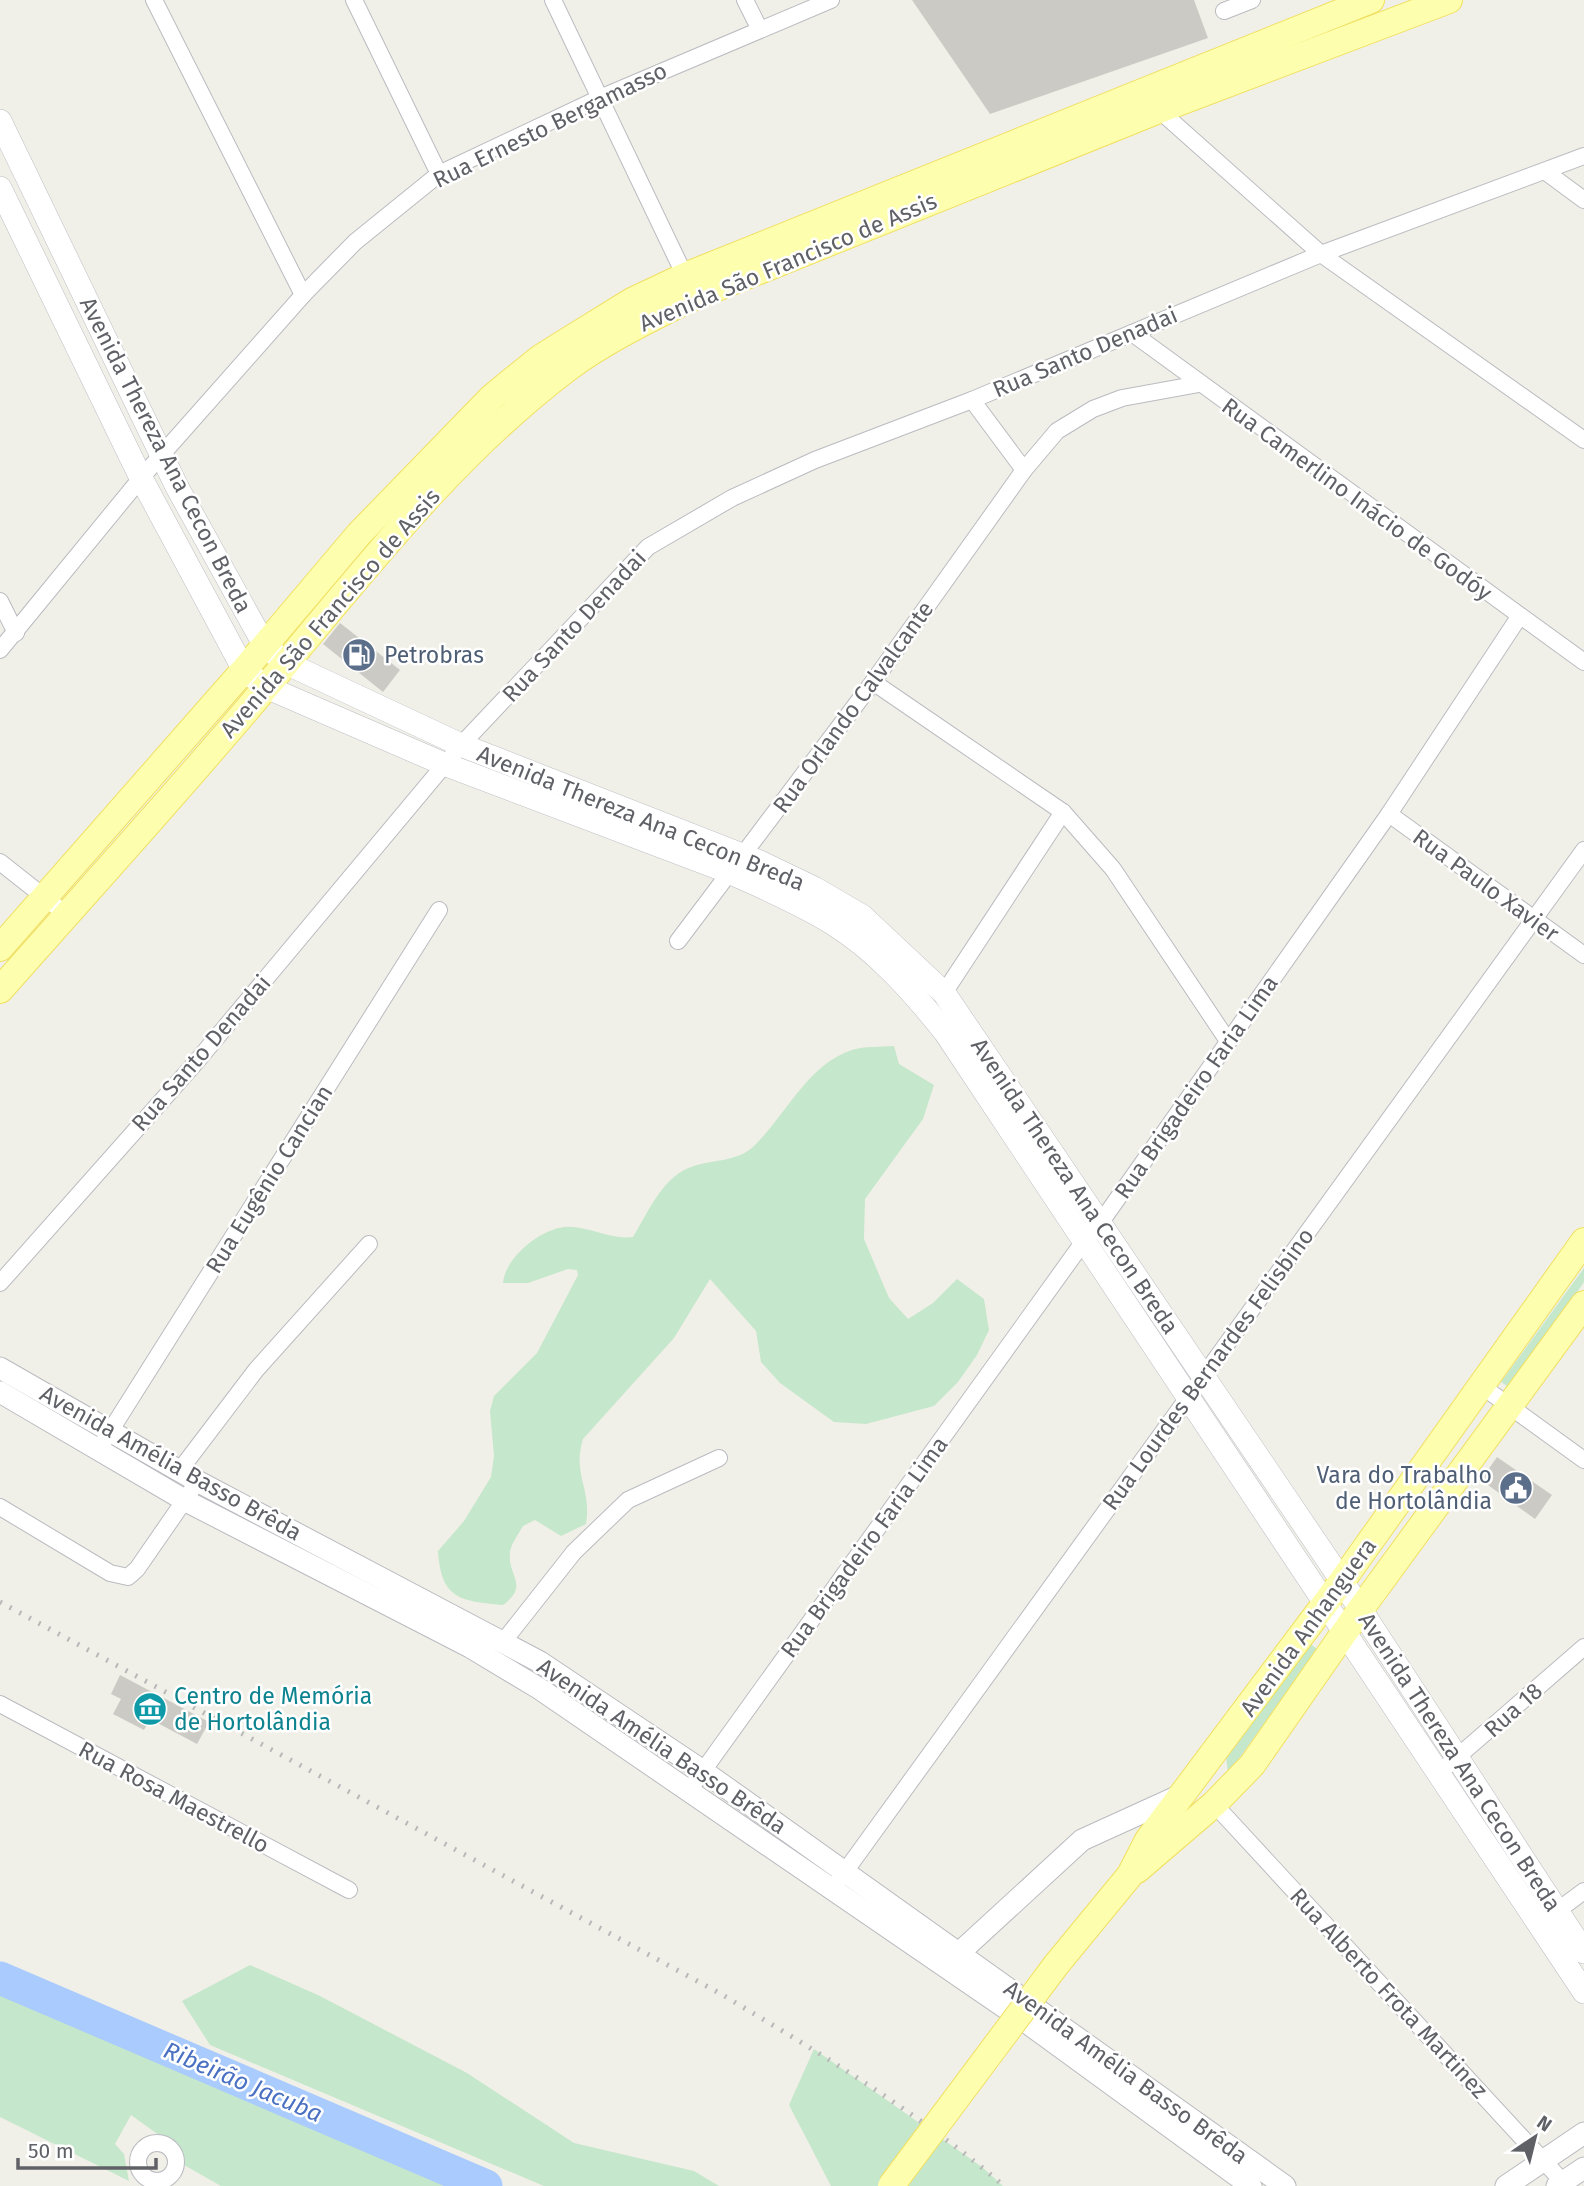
<svg xmlns="http://www.w3.org/2000/svg" width="1584" height="2186" viewBox="0 0 1584 2186" font-family="'Fira Sans',sans-serif">
  <style>
    .green { fill: #c5e7cb }
    .lines { fill: none; stroke-linecap: round; stroke-linejoin: round }
    .river { stroke: #aacbfe; stroke-width: 33 }
    .building { fill: #cccac4 }
    .minor-casing { stroke: #babbc0; stroke-width: 18 }
    .tertiary-casing { stroke: #babbc0; stroke-width: 23 }
    .secondary-casing { stroke: #bdbec4; stroke-width: 24 }
    .primary-casing { stroke: #f0e061; stroke-width: 28 }
    .minor { stroke: #fff; stroke-width: 16 }
    .tertiary { stroke: #fff; stroke-width: 21 }
    .secondary { stroke: #fff; stroke-width: 23 }
    .primary { stroke: #fefeaf; stroke-width: 26 }
    .rail { stroke: #b8b8b9; stroke-width: 5; stroke-dasharray: 2 9; stroke-linecap: butt }
    .primary-bridge-casing { stroke: #f0e061; stroke-width: 28; stroke-linecap: butt }
    .primary-bridge { stroke: #fefeaf; stroke-width: 26 }
    .labels { text-anchor: middle; dominant-baseline: central; stroke-width: 5; stroke-linejoin: round; paint-order: stroke }
    .street-label { font-size: 23px; fill: #5f6167; stroke: #fff }
    .service-label { font-size: 23px; fill: #4e5e75; stroke: #fff; text-anchor: start }
    .culture-label { font-size: 23px; fill: #0d838f; stroke: #fff; text-anchor: start }
    .water-label { font-size: 24px; font-style: italic; fill: #4b71c3; stroke: #fff }
  </style>
  <rect width="100%" height="100%" fill="#f1f0e8"/>
  <g class="green">
    <path d="M894 1046 899 1064 934 1085 923 1119 865 1199 864 1239 889 1298 908 1319 933 1303 957 1279 984 1299 989 1330 977 1355 958 1382 934 1406 866 1424 834 1422 780 1383 761 1362 756 1331 710 1279 674 1338 583 1439C572 1475 592 1489 586 1524L561 1536 535 1520 523 1526C519 1533 511 1544 510 1552 507 1576 530 1585 503 1605 460 1601 441 1599 438 1551L464 1521 491 1477 494 1456 490 1411 494 1396 537 1353 578 1275 577 1270 568 1269 528 1283H503C505 1258 539 1230 564 1227 587 1225 609 1240 633 1237 649 1211 663 1175 694 1166 715 1159 737 1162 754 1146 785 1116 808 1064 852 1050 864 1046 881 1047 894 1046Z"/>
    <path d="M1584 1268V1282L1510 1388 1501 1382Z"/>
    <path d="M1308 1642 1317 1649 1228 1774 1226 1756Z"/>
    <path d="M250 1965 320 1996 467 2073 574 2143 694 2171 719 2186H544L210 2045 182 2001Z"/>
    <path d="M0 1989C154 2058 311 2120 467 2186H221L184 2165 174 2146 131 2115 115 2144 124 2154 129 2181 0 2117Z"/>
    <path d="M814 2049 982 2167 1003 2186H831L789 2105Z"/>
  </g>
  <g class="lines">
    <path class="river" d="M0 1978 486 2186"/>
  </g>
  <g class="building">
    <path d="M912 0H1194L1208 38 990 114Z"/>
    <path d="M340 623 400 670 383 692 323 644Z"/>
    <path d="M1497 1457 1552 1495 1535 1519 1481 1480Z"/>
    <path d="M120 1675 209 1722 197 1744 150 1719 144 1730 113 1714 121 1699 111 1694Z"/>
  </g>
  <g class="lines">
    <g class="minor-casing">
      <g id="minor">
        <path d="M154 0 303 295"/>
        <path d="M354 0 439 174"/>
        <path d="M553 0 685 276"/>
        <path d="M745 0 759 28"/>
        <path d="M1224 11 1252 0"/>
        <path d="M1159 110 1321 254 1584 440"/>
        <path d="M1546 172 1584 200"/>
        <path d="M1132 333 1584 662"/>
        <path d="M972 400 1024 470"/>
        <path d="M0 601 16 633"/>
        <path d="M0 650 141 478 303 295 355 242 439 174 602 97 831 0"/>
        <path d="M873 682 1063 812 1113 869 1228 1041"/>
        <path d="M1389 814 1584 955"/>
        <path d="M0 862 67 915"/>
        <path d="M678 941 873 682 1024 470 1057 431 1093 409 1122 398 1199 384"/>
        <path d="M944 993 1063 812"/>
        <path d="M0 1283 197 1061 461 745 648 547 732 498 815 460 972 400 1321 254 1584 156"/>
        <path d="M1483 1387 1584 1460"/>
        <path d="M104 1441 439 910"/>
        <path d="M180 1470 256 1370 369 1244"/>
        <path d="M0 1507 110 1573 128 1577 137 1569 191 1491"/>
        <path d="M503 1642 574 1552 628 1500 719 1458"/>
        <path d="M0 1704 349 1890"/>
        <path d="M1440 1772 1584 1647"/>
        <path d="M690 1789 1084 1241 1101 1222 1389 814 1519 617"/>
        <path d="M1214 1804 1563 2182"/>
        <path d="M839 1880 1584 850"/>
        <path d="M1549 1917 1584 1891"/>
        <circle cx="157" cy="2162" r="19"/>
      </g>
    </g>
    <g class="tertiary-casing">
      <g id="tertiary">
        <path d="M0 1368 197 1481 540 1662 703 1771 1285 2186"/>
        <path d="M0 1392 186 1501 470 1647 540 1689 1026 2022 1251 2186"/>
        <path d="M959 1953 1082 1840 1183 1794"/>
        <path d="M1506 2186 1584 2133"/>
        <path d="M1557 2186 1584 2168"/>
      </g>
    </g>
    <g class="secondary-casing">
      <g id="secondary">
        <path d="M0 121 177 487 265 646 286 663 461 745 760 862 814 888 862 916 944 993 1342 1581 1584 1952"/>
        <path d="M0 188 141 478 244 670 266 687 444 764 729 872C764 888 800 903 832 923 876 950 913 992 945 1032L1584 1992"/>
      </g>
    </g>
    <g class="primary-casing">
      <g id="primary">
        <path d="M0 948 244 670 359 534 492 397 540 358 580 333 632 301 685 276 1371 0"/>
        <path d="M0 990C89 889 180 790 266 687 360 576 451 456 568 368 606 340 650 319 692 298L1159 110 1449 0"/>
        <path d="M1137 1870 1214 1804 1252 1765 1360 1610 1584 1304"/>
        <path d="M1056 1965 1130 1875 1148 1840 1342 1581 1584 1241"/>
      </g>
    </g>
    <use href="#minor" class="minor"/>
    <use href="#tertiary" class="tertiary"/>
    <use href="#secondary" class="secondary"/>
    <use href="#primary" class="primary"/>
    <path class="rail" d="M0 1602 721 1994C818 2052 918 2112 1004 2186"/>
    <g class="primary-bridge-casing">
      <path id="primary-bridge" d="M891 2186 1056 1965"/>
    </g>
    <use href="#primary-bridge" class="primary-bridge"/>
  </g>
  <defs>
    <g id="fuel-disc" transform="scale(1.75)"><circle r="9.5" fill="#5c6f8a" stroke="#fff"/><path d="M-5.5-6h7V0h2V4h1.3V-2.5L3-4.5l.8-.8L6-3V5H2.5V1h-1V6h-7ZM-4.2-4.7v3.2H.2V-4.7Z" fill="#fff"/></g>
    <g id="civic-disc" transform="scale(1.75)"><circle r="9.5" fill="#5c6f8a" stroke="#fff"/><path d="M-.6-6.5H3V-4.5H.6V-3L4-1V1h2V6H-6V1h2V-1L-.6-3ZM-1.2 2.5V6h2.4V2.5Z" fill="#fff"/></g>
    <g id="museum-disc" transform="scale(1.75)"><circle r="9.5" fill="#0f9aa8" stroke="#fff"/><path d="M0-6L6-3V-2H-6V-3ZM-5-1h2V3h-2ZM-1-1h2V3h-2ZM3-1h2V3H3ZM-6 4H6V6H-6Z" fill="#fff"/></g>
  </defs>
  <g fill-rule="evenodd">
    <use href="#fuel-disc" x="359" y="655"/>
    <use href="#civic-disc" x="1516" y="1488"/>
    <use href="#museum-disc" x="150" y="1709"/>
  </g>
  <g class="labels">
    <g class="street-label">
      <text transform="translate(550 125) rotate(-26)">Rua Ernesto Bergamasso</text>
      <text transform="translate(788 262) rotate(-23)">Avenida São Francisco de Assis</text>
      <text transform="translate(1085 352) rotate(-23)">Rua Santo Denadai</text>
      <text transform="translate(166 455) rotate(63)">Avenida Thereza Ana Cecon Breda</text>
      <text transform="translate(1357 499) rotate(36)">Rua Camerlino Inácio de Godóy</text>
      <text transform="translate(330 613) rotate(-49)">Avenida São Francisco de Assis</text>
      <text transform="translate(574 626) rotate(-47)">Rua Santo Denadai</text>
      <text transform="translate(853 707) rotate(-54)">Rua Orlando Calvalcante</text>
      <text transform="translate(641 818) rotate(22)">Avenida Thereza Ana Cecon Breda</text>
      <text transform="translate(1486 885) rotate(36)">Rua Paulo Xavier</text>
      <text transform="translate(201 1053) rotate(-49)">Rua Santo Denadai</text>
      <text transform="translate(1196 1087) rotate(-55)">Rua Brigadeiro Faria Lima</text>
      <text transform="translate(269 1179) rotate(-58)">Rua Eugênio Cancian</text>
      <text transform="translate(1075 1186) rotate(56)">Avenida Thereza Ana Cecon Breda</text>
      <text transform="translate(1208 1369) rotate(-54)">Rua Lourdes Bernardes Felisbino</text>
      <text transform="translate(171 1463) rotate(29)">Avenida Amélia Basso Brêda</text>
      <text transform="translate(864 1547) rotate(-54)">Rua Brigadeiro Faria Lima</text>
      <text transform="translate(1308 1627) rotate(-54)">Avenida Anhanguera</text>
      <text transform="translate(1513 1710) rotate(-42)">Rua 18</text>
      <text transform="translate(662 1746) rotate(34)">Avenida Amélia Basso Brêda</text>
      <text transform="translate(1460 1762) rotate(57)">Avenida Thereza Ana Cecon Breda</text>
      <text transform="translate(174 1797) rotate(28)">Rua Rosa Maestrello</text>
      <text transform="translate(1389 1993) rotate(47)">Rua Alberto Frota Martinez</text>
      <text transform="translate(1126 2072) rotate(36)">Avenida Amélia Basso Brêda</text>
    </g>
    <g class="service-label">
      <text x="384" y="655">Petrobras</text>
      <text x="1492" y="1475" text-anchor="end">Vara do Trabalho<tspan x="1492" dy="26">de Hortolândia</tspan></text>
    </g>
    <g class="culture-label">
      <text x="174" y="1696">Centro de Memória<tspan x="174" dy="26">de Hortolândia</tspan></text>
    </g>
    <g class="water-label">
      <text transform="translate(243 2082) rotate(23)">Ribeirão Jacuba</text>
    </g>
  </g>
  <g transform="translate(1535 2137) rotate(35)" stroke="#ffffff" stroke-width="5" paint-order="stroke">
  <path d="M0-5L12 26L0 18L-12 26Z" fill="#5f6167"/>
  <text y="-10" font-size="19" font-weight="bold" text-anchor="middle" fill="#5f6167">N</text>
  </g>
  <path d="M18 2158v10h138v-10" fill="none" stroke="#5f6167" stroke-width="3.5"/>
  <text x="28" y="2158" font-size="21" fill="#5f6167" stroke="#ffffff" stroke-width="5" paint-order="stroke">50 m</text>
</svg>
